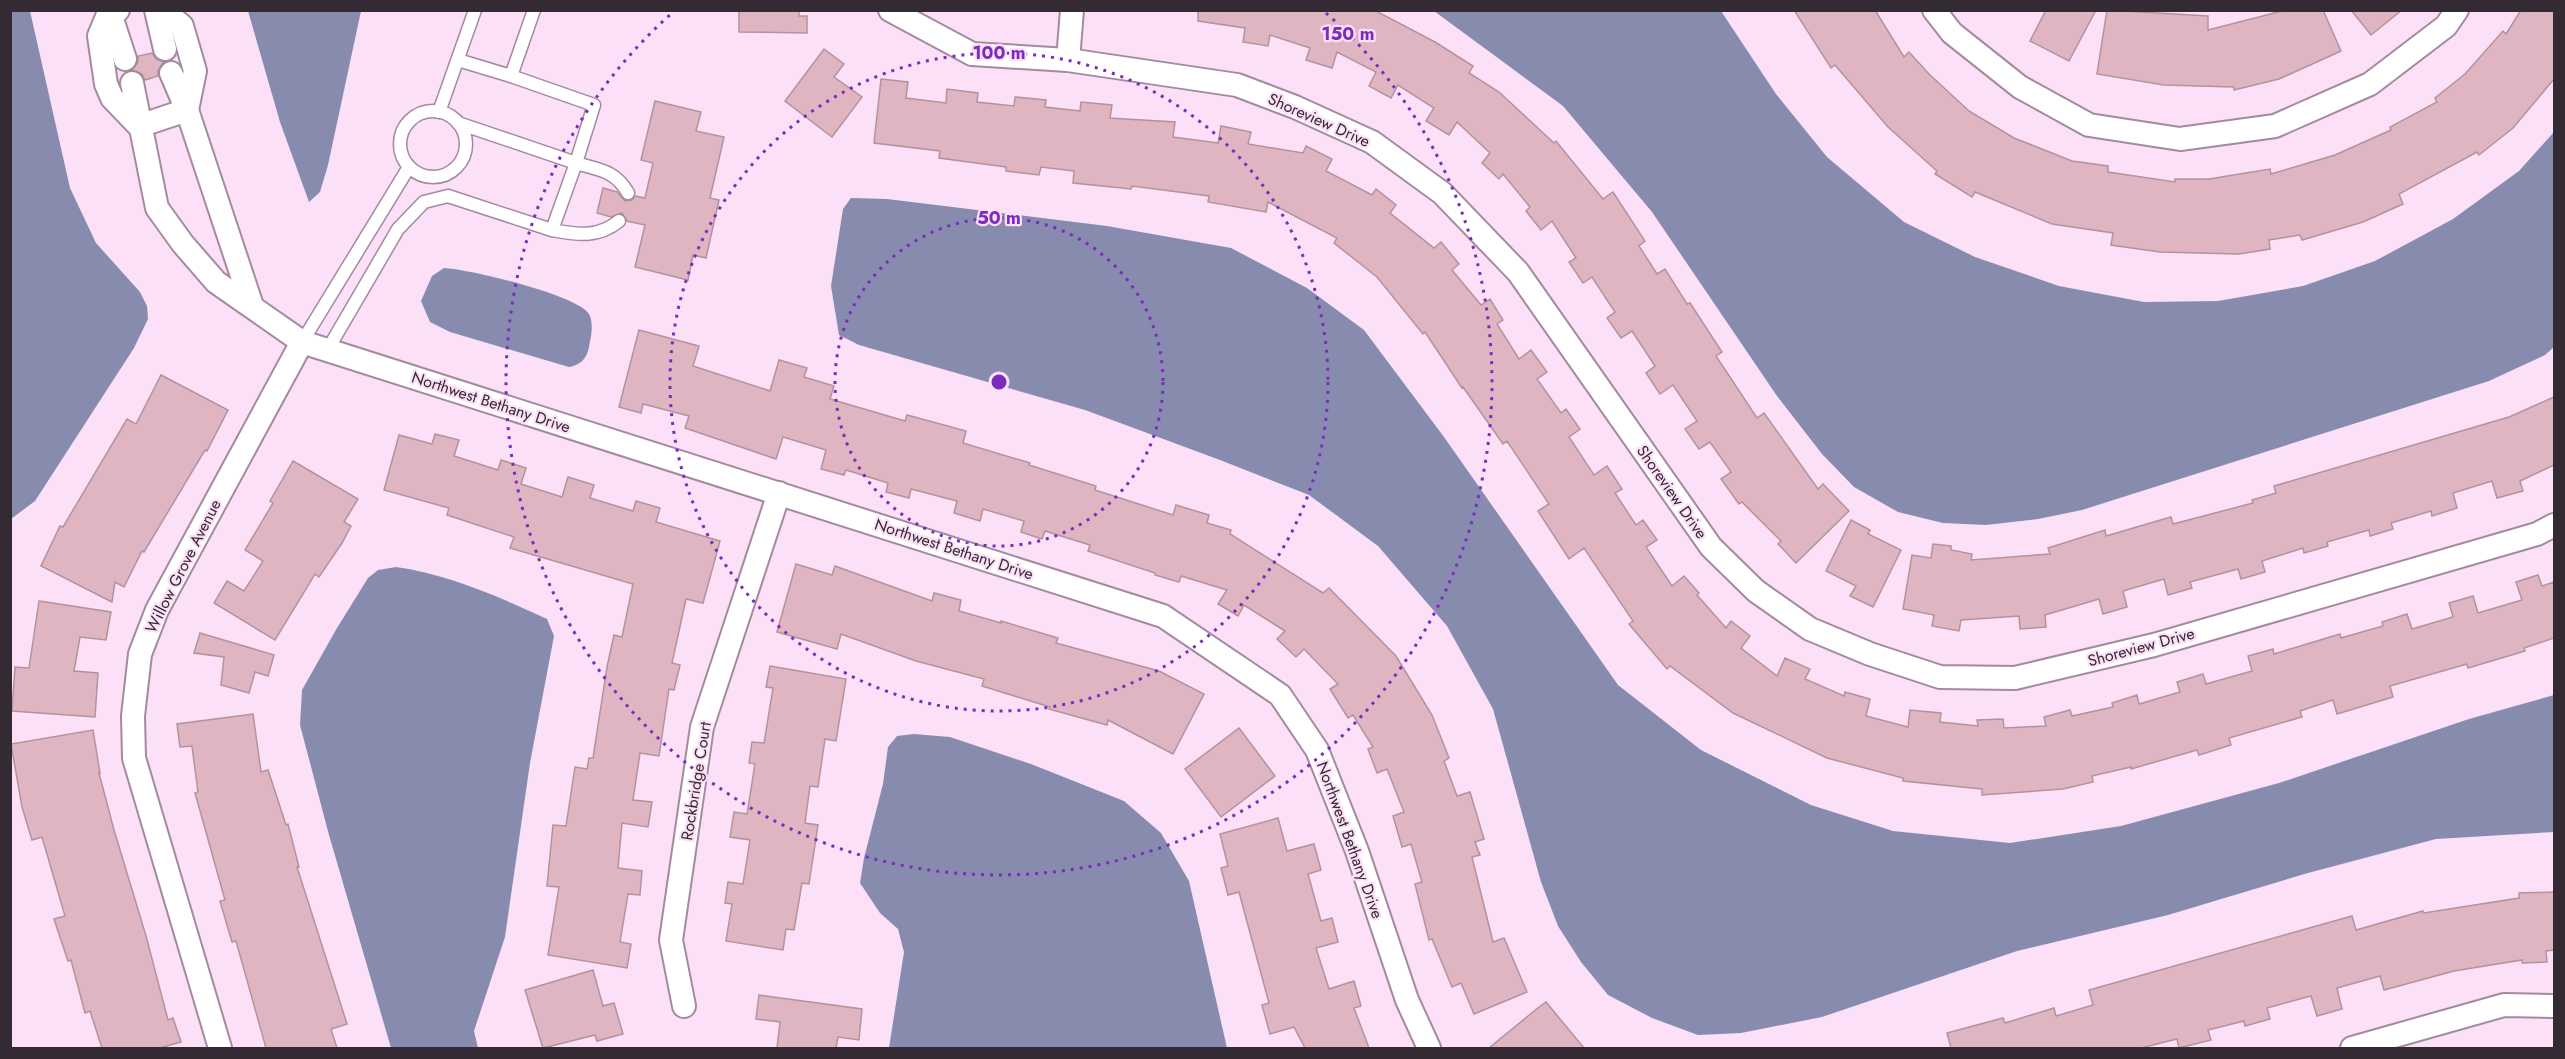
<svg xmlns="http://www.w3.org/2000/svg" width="2565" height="1059" viewBox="0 0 2565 1059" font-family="Jost,sans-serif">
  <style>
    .water { fill: #878caf }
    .building { fill: #dfb5c1; stroke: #b4929c; stroke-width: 1.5 }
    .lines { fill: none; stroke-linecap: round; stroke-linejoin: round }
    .service-casing { stroke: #a38a9f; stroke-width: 15 }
    .minor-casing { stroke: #a38a9f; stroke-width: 26 }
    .service { stroke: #fff; stroke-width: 12 }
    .minor { stroke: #fff; stroke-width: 22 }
    .ring { fill: none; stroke: #7b2cbf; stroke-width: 3; stroke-dasharray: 3 6 }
    .labels { text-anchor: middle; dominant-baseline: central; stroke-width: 4.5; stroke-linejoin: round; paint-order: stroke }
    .street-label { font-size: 16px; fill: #342a33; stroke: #fce0f8 }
    .centre { fill: #7b2cbf; stroke: #fce0f8; stroke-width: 3 }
    .ring-label { font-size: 18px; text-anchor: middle; font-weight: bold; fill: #7b2cbf; stroke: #fce0f8; stroke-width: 4.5; stroke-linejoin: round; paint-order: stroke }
  </style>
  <rect width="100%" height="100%" fill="#fce0f8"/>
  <g class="water">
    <path d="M30 11 70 188 96 243 140 292 147 306 148 319 134 348 35 501 11 519 10 11Z"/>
    <path d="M248 11H361L328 165 320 192 309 202 280 122Z"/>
    <path d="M1434 11H1721L1776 94 1827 157 1904 222 1975 257 2059 286 2144 302 2218 301 2303 286 2375 261 2453 219 2519 171 2554 132V347L2545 355 2489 381 2082 510 2038 519 1986 525 1943 523 1898 512 1854 487 1822 454 1777 396 1652 212 1563 106Z"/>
    <path d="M851 198 887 199 1107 226 1231 248 1307 288 1364 330 1444 437 1618 685 1701 750 1811 805 1893 831 2010 843 2121 826 2279 783 2469 719 2554 695V832L2436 839 2308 873 2168 915 2017 951 1822 1017 1741 1033 1698 1035 1652 1018 1608 995 1581 962 1558 926 1541 882 1493 709 1447 626 1378 546 1309 495 1220 460 1085 410 859 345 839 335 831 286 843 209Z"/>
    <path d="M444 268C469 269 577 295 589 314 593 321 592 333 590 341 588 356 584 364 569 367L450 332 430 322 421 301 432 276Z"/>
    <path d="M396 567C447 574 500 597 547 619L554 636 530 763 505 937 474 1031 478 1048H391L329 835 300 725 302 690 337 628 368 578 378 570Z"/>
    <path d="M914 734 950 737 1031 764 1124 801 1161 833 1189 881 1227 1048H889L904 952 898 929 880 913 860 883 864 858 883 784 888 747 897 736Z"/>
  </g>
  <g class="building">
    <path d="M739 10H799V16H807V33L739 32Z"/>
    <path d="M1198 10H1374L1435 42 1473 66 1469 73 1499 92 1554 143 1556 141 1603 199 1613 192 1645 241 1639 246 1657 274 1665 269 1687 304 1690 303 1722 352 1716 356 1757 418 1764 413 1818 489 1823 484 1849 511 1796 563 1778 544 1781 541 1742 502 1739 504 1721 479 1731 472 1710 442 1699 449 1685 429 1697 421 1673 385 1660 394 1646 373 1655 366 1632 331 1621 338 1607 318 1615 312 1592 277 1583 283 1569 262 1576 258 1552 221 1541 230 1526 211 1530 207 1503 174 1499 179 1482 163 1490 153 1457 122 1449 135 1426 121 1434 108 1398 85 1391 98 1369 86 1376 72 1337 52 1332 68 1306 60 1310 48 1270 35 1268 46 1243 42 1245 28 1198 21Z"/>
    <path d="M1794 10H1875L1904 57 1909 52 1929 74 1969 111 2014 138 2072 161 2108 166V172L2175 182V179H2209L2270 169 2271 174 2335 155 2391 130 2390 127 2437 102 2435 98 2465 74 2503 31 2506 34 2521 10H2554V79L2513 128 2479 155 2477 152 2399 194 2403 204 2363 222 2302 240 2300 235 2269 240 2270 249 2239 254 2160 252 2111 245 2113 233 2052 224 1975 192 1972 197 1935 174 1937 171 1888 127 1835 65 1831 68Z"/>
    <path d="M2046 10H2096L2069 61 2030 41Z"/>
    <path d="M2107 10 2208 16V30L2286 10H2323L2341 51 2279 79 2234 90V87L2164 85 2097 74Z"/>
    <path d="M2351 10H2402L2371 35Z"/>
    <path d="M824 49 844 64 834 77 862 97 832 137 785 101Z"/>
    <path d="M152 53 156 59 164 62 158 71V76L145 80 142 74 132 70 138 62V56Z"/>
    <path d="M881 79 908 82 906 98 946 103 947 89 978 93 977 102 1014 106 1015 97 1046 100 1045 107 1080 111 1081 102 1112 105 1110 118 1175 122 1173 137 1218 143 1221 126 1251 132 1248 144 1303 153 1306 146 1332 159 1326 171 1372 195 1376 189 1396 205 1390 213 1434 248 1441 242 1459 264 1452 270 1481 305 1490 299 1503 320 1497 324 1519 359 1531 350 1547 372 1537 379 1561 413 1566 409 1580 429 1569 437 1594 475 1607 466 1622 489 1615 493 1636 525 1643 520 1657 540 1646 547 1672 586 1684 576 1699 593 1697 595 1726 628 1731 621 1750 636 1741 648 1777 676 1785 658 1810 669 1805 679 1844 696 1845 692 1870 699 1866 716 1908 727 1910 710 1941 713 1940 722 1978 726 1977 720 2003 719 2004 728 2046 726 2044 717 2070 710 2072 716 2113 707 2112 703 2137 695 2139 704 2180 692 2177 682 2203 674 2206 684 2252 671 2248 656 2273 649 2274 654 2340 634 2341 638 2383 626 2382 622 2407 614 2412 629 2453 617 2449 603 2473 596 2478 613 2522 600 2516 582 2538 575 2542 586 2554 582V638L2524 648 2525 651 2468 668 2467 664 2390 686 2393 697 2337 714 2333 700 2300 711 2302 717 2229 738 2231 745 2199 755 2197 750 2131 769V767L2092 776 2093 782 2063 789 1982 795V789L1903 781V778L1827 758 1733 713 1670 666 1667 669 1629 624 1633 621 1584 548 1569 559 1538 511 1549 504 1507 441 1503 444 1463 387 1462 388 1425 332 1423 334 1377 277 1334 243 1337 238 1268 202 1266 212 1208 202 1209 196 1132 186 1131 189 1073 183 1074 171 1041 167 1039 175 1006 171V167L939 158 940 151 874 143Z"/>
    <path d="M655 101 701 112 696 131 724 137 710 198 719 200 706 258 693 255 688 280 635 267 645 225 627 221 622 213 611 217 597 213 603 188 617 192 625 201 632 200 636 196 645 198 653 163 641 160Z"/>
    <path d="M639 330 699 346 693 366 770 391 779 360 807 368 804 377 834 386 830 399 905 421 907 415 966 431 963 443 1030 463 1029 465 1096 486 1095 490 1173 515 1176 505 1209 515 1207 523 1231 530 1230 534 1323 593 1329 588 1396 656 1432 715 1449 758 1444 761 1457 796 1470 792 1484 839 1475 842 1480 855 1472 857 1493 942 1504 938 1527 992 1474 1014 1461 983 1452 987 1432 939 1429 940 1415 884 1422 882 1411 844 1402 847 1393 816 1404 812 1387 769 1377 773 1368 749 1373 747 1353 715 1348 718 1330 689 1338 684 1304 649 1296 657 1277 639 1285 631 1244 605 1238 616 1218 604 1227 590 1181 576 1179 582 1155 575V573L1088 551 1090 545 1045 531 1042 539 1021 532 1024 521 983 509 980 521 954 513 957 501 911 489 909 498 886 492 888 483 846 470 844 475 821 469 826 450 783 437 776 459 685 428 689 416 643 404 641 413 619 407Z"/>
    <path d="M161 375 228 410 207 451 205 450 144 552 142 551 124 587 115 582 112 602 41 566 60 526 63 527 127 419 136 424Z"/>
    <path d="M2554 397V465L2520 481 2523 491 2497 498 2492 481 2453 493 2457 508 2432 516 2431 511 2391 523 2393 529 2370 536 2369 530 2327 542 2328 546 2304 553 2303 548 2262 561 2265 572 2241 579 2238 569 2190 582 2192 588 2168 595 2164 579 2123 591 2127 607 2103 614 2099 599 2045 615 2046 627 2020 629 2019 616 1961 620 1959 631 1932 626 1934 615 1903 609 1912 555 1931 558 1933 544 1951 546V550L1972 554 1971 560 2050 554 2048 548 2105 530 2106 536 2171 517 2173 524 2253 503 2252 500 2276 493 2274 486 2509 417Z"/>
    <path d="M435 434 459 440 454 456 498 470 501 460 526 468 521 484 562 497 568 477 594 485 590 498 633 511 636 501 660 508 656 522 720 541 703 603 686 599 672 663 680 665 674 690 669 689 659 756 640 753 633 800 652 802 648 827 622 823 618 868 642 871 640 895 628 894 620 942 631 944 627 968 548 955 559 887 547 886 553 825 566 826 575 767 587 769 589 758H593L607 667 614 635 622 637 633 584 510 548 514 537 447 515 449 508 384 490 399 435 432 444Z"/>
    <path d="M293 461 358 499 344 522 351 526 342 543 319 577 315 574 275 640 214 603 227 581 244 591 263 561 245 550 273 503 270 501Z"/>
    <path d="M1851 520 1870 530 1868 534 1901 550 1873 607 1850 596 1856 586 1826 571Z"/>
    <path d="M796 564 832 575 835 566 932 601 934 593 961 600 959 611 1001 623V621L1058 638 1056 643 1159 671 1204 694 1173 754 1108 720 1107 725 1049 709 1050 707 982 686 984 679 916 661 841 634 837 649 777 632Z"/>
    <path d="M39 601 111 612 106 640 80 637 74 671 98 673 95 717 12 711 15 667 29 668Z"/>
    <path d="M200 633 274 655 268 676 255 672 249 693 221 685 224 657 194 653Z"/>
    <path d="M770 666 846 679 836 741 825 739 818 787 810 786 805 823 818 825 809 884 802 883 794 930 786 929 783 950 726 941 732 904 725 903 728 882 743 884 750 840 730 837 734 812 747 814 755 764 749 763 752 742 764 743 773 688 766 687Z"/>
    <path d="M253 714 261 772 268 770 286 825 288 824 299 867H297L347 1024 331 1029 337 1048H266L236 941 232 942 220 901 225 900 195 793 198 792 192 746 180 747 177 724Z"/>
    <path d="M1239 728 1275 776 1221 817 1185 769Z"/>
    <path d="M93 730 100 773H99L114 830 146 936 168 1020 173 1018 181 1042 160 1048H102L90 1011 85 1013 71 960 68 961 54 919 65 916 42 837 32 840 22 807 11 744Z"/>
    <path d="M1278 818 1287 851 1314 844 1321 870 1308 874 1321 921 1332 918 1338 942 1316 948 1329 989 1354 981 1361 1006 1354 1008 1369 1048H1305L1294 1027 1270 1034 1262 1005 1269 1003 1239 892 1228 895 1221 868 1228 866 1220 834Z"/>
    <path d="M2554 892V950L2546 951 2547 962 2522 963V960L2454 971 2384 990 2380 976 2337 988 2342 1009 2317 1016 2311 996 2267 1008 2270 1019 2245 1026 2244 1021 2208 1030 2211 1040 2179 1048 2177 1039 2141 1048H1951L1947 1033 2003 1018 2005 1023 2054 1008 2056 1016 2093 1005 2089 990 2352 916 2356 930 2423 911 2424 913 2519 898V893Z"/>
    <path d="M593 970 603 1006 614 1003 623 1034 597 1041 595 1035 543 1048 525 990Z"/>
    <path d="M759 995 862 1009 859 1040 838 1037 836 1048H777L780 1022 756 1019Z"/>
    <path d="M1546 1002 1584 1048H1489L1539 1007Z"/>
  </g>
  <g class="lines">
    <g class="service-casing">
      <g id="service">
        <path d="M458 60 511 76 534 10"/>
        <path d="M511 76 594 105 576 163C599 170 615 170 628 193"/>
        <circle cx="433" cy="144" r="33"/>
        <path d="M439 112 475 10"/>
        <path d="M552 230C578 235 598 238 619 221"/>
        <path d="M302 342 409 167"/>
        <path d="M328 349 398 229 424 202 448 196 552 230 576 163 458 123"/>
      </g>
    </g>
    <g class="minor-casing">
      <g id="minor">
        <path d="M109 10 125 59"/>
        <path d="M118 10 109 12 99 36 106 84 112 98 139 126 187 110 195 71 182 26 163 10"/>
        <path d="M156 10 165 49"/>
        <path d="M890 10 972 54 1068 60 1237 85 1295 107 1372 142 1442 193 1518 272 1711 547 1756 591 1810 629 1870 654 1940 677 2015 678 2154 645 2537 534 2554 525"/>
        <path d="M1934 10 1952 33 2020 87 2089 125 2180 139 2275 126 2370 84 2446 26 2457 10"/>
        <path d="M1068 60 1072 10"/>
        <path d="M171 73 187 110 252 306"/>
        <path d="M132 83 157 208 183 244 216 282 302 342 1163 616 1280 695 1317 750 1357 851 1407 1000 1429 1048"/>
        <path d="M684 1006 671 940 702 727 779 493"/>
        <path d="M220 1048 134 758 133 716 140 654 157 610 302 342"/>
        <path d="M2352 1048 2504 1005 2554 1006"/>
      </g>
    </g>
    <use href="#service" class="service"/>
    <use href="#minor" class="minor"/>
  </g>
  <g class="ring">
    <circle cx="999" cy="382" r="164"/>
    <circle cx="999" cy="382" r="329"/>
    <path d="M1326 13A493 493 0 1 1 672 13"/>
  </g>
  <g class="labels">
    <g class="street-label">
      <text transform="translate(1319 120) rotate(24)">Shoreview Drive</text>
      <text transform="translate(491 402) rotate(18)">Northwest Bethany Drive</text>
      <text transform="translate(1672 492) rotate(55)">Shoreview Drive</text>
      <text transform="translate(954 549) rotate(18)">Northwest Bethany Drive</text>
      <text transform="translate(183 566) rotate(-63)">Willow Grove Avenue</text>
      <text transform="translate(2141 647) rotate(-15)">Shoreview Drive</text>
      <text transform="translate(696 781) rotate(-81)">Rockbridge Court</text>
      <text transform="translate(1350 840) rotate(70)">Northwest Bethany Drive</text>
    </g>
  </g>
  <circle cx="999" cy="382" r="9" class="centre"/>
  <g class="ring-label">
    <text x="1348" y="40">150 m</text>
    <text x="999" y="59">100 m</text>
    <text x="999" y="224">50 m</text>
  </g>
  <rect width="2565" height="1059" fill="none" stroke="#342a33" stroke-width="24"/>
</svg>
